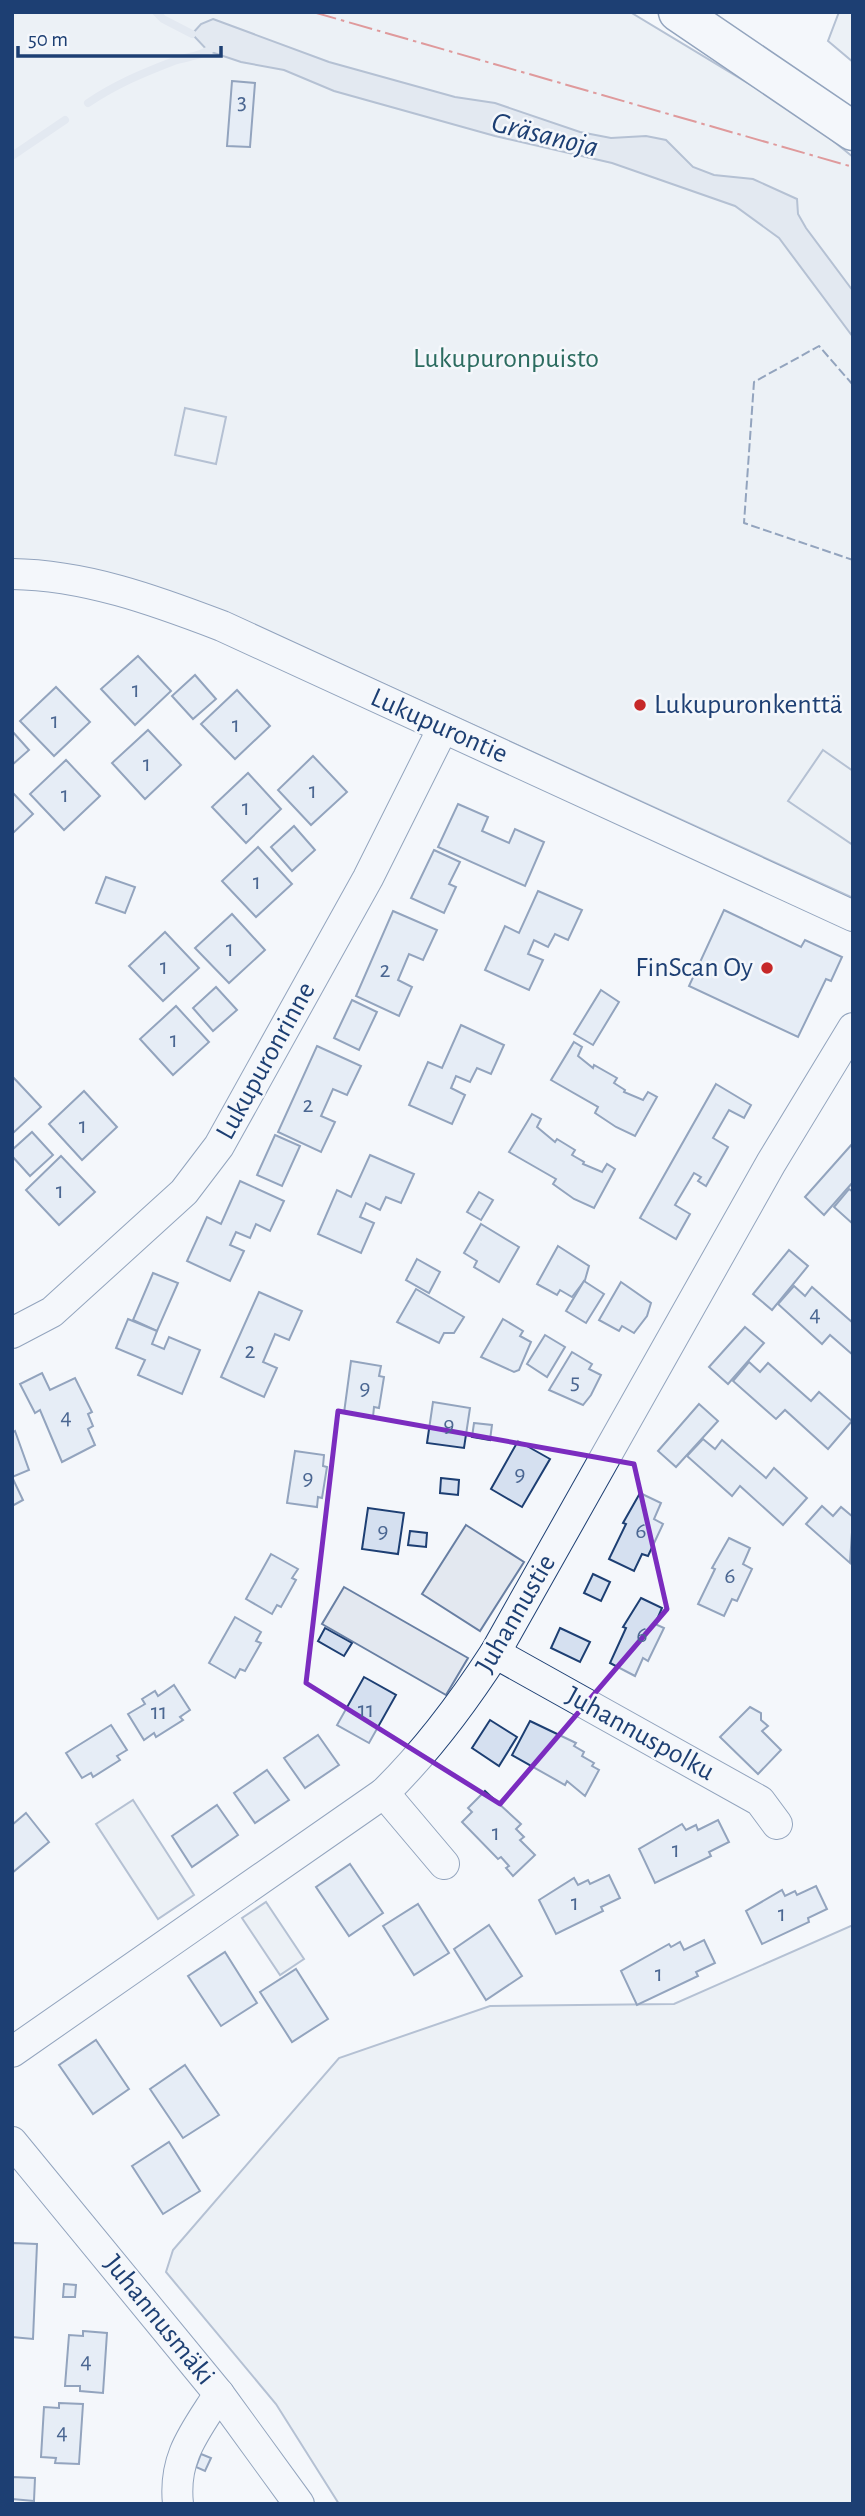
<svg xmlns="http://www.w3.org/2000/svg" width="865" height="2516" viewBox="0 0 865 2516" font-family="'Alegreya Sans',sans-serif">
  <style>
    .green { fill: #e3e9f0; stroke: #687fa3; stroke-width: 2 }
    .parking { fill: #e3e8f0; stroke: #687fa3; stroke-width: 2 }
    .water { fill: #cfd7e4; stroke: #687fa3; stroke-width: 2 }
    .lines { fill: none; stroke-linecap: round; stroke-linejoin: round }
    .stream { stroke: #cfd7e4; stroke-width: 8 }
    .building { fill: #d5e0f0; stroke: #1d3f73; stroke-width: 2 }
    .minor-casing { stroke: #1d3f73; stroke-width: 32 }
    .major-casing { stroke: #1d3f73; stroke-width: 41 }
    .minor { stroke: #f4f7fb; stroke-width: 30 }
    .major { stroke: #f4f7fb; stroke-width: 38 }
    .fence { stroke: #1d3f73; stroke-width: 2; stroke-dasharray: 9 3.5; stroke-linecap: butt }
    .power { stroke: #c62828; stroke-width: 2; stroke-dasharray: 24 5 3.5 5; stroke-linecap: butt }
    .marked { fill: none; stroke: #7b2cbf; stroke-width: 5; stroke-linejoin: round }
    .poi-dot { fill: #c62828; stroke: #f4f7fb; stroke-width: 2.5 }
    .labels { text-anchor: middle; dominant-baseline: central; stroke-width: 5; stroke-linejoin: round; paint-order: stroke }
    .number-label { font-size: 24px; fill: #4b6792 }
    .park-label { font-size: 28px; fill: #2c6c60; stroke: #f4f7fb }
    .poi-label { font-size: 28px; fill: #1d3f73; stroke: #f4f7fb; text-anchor: start }
    .street-label { font-size: 28px; fill: #1d3f73; stroke: #f4f7fb }
    .water-label { font-size: 30px; font-style: italic; fill: #1d3f73; stroke: #f4f7fb }
  </style>
  <rect width="100%" height="100%" fill="#f4f7fb"/>
  <g class="green">
    <path d="M12 12H630L801 115 853 157V898L243 620 12 562Z"/>
    <path d="M839 12H853V62L828 41Z"/>
    <path d="M853 1925V2504H339L276 2404 166 2272 173 2250 339 2058 490 2006 674 2004Z"/>
  </g>
  <g class="parking">
    <path d="M185 408 226 417 216 464 175 455Z"/>
    <path d="M823 750 853 771V845L788 801Z"/>
    <path d="M466 1525 524 1562 480 1631 422 1594Z"/>
    <path d="M344 1587 468 1658 446 1695 322 1624Z"/>
    <path d="M133 1800 194 1895 158 1919 96 1824Z"/>
    <path d="M266 1902 304 1959 280 1975 242 1918Z"/>
  </g>
  <path class="water" d="M213 19 329 62 455 97 495 103 580 132 611 138 646 136 666 140 693 167 714 175 753 179 797 199 798 214 806 228 853 291V337L779 238 735 206 612 163 495 136 334 91 284 70 241 62 208 51 192 34 201 24Z"/>
  <g class="lines">
    <g class="stream">
      <path d="M156 12 163 19 192 34"/>
      <path d="M88 103C116 84 143 73 174 61 189 56 201 57 215 46"/>
      <path d="M12 156 65 120"/>
    </g>
  </g>
  <g class="building">
    <path d="M232 81 255 83 250 147 227 146Z"/>
    <path d="M138 656 171 691 135 725 101 689Z"/>
    <path d="M195 675 216 699 193 719 172 696Z"/>
    <path d="M56 687 90 722 54 756 20 721Z"/>
    <path d="M237 690 270 726 235 759 201 724Z"/>
    <path d="M148 730 181 765 145 799 112 763Z"/>
    <path d="M12 731 29 750 12 765Z"/>
    <path d="M313 756 347 792 311 825 278 790Z"/>
    <path d="M66 760 100 796 64 830 30 794Z"/>
    <path d="M248 773 281 809 246 843 212 807Z"/>
    <path d="M12 792 33 814 12 834Z"/>
    <path d="M458 804 488 817 482 831 509 843 515 829 544 842 525 886 438 847Z"/>
    <path d="M294 826 315 850 292 871 271 847Z"/>
    <path d="M258 847 292 884 256 917 222 881Z"/>
    <path d="M434 850 460 862 449 884 456 887 444 913 411 898Z"/>
    <path d="M106 877 135 887 125 913 96 903Z"/>
    <path d="M538 891 582 910 568 940 555 934 548 947 534 940 528 954 543 960 529 990 485 970 505 926 519 933Z"/>
    <path d="M724 910 801 947 805 940 842 957 831 981 826 979 798 1037 689 986Z"/>
    <path d="M393 911 437 930 423 960 409 954 398 980 412 987 399 1016 356 996Z"/>
    <path d="M232 914 265 950 229 983 195 948Z"/>
    <path d="M165 932 199 968 163 1001 129 966Z"/>
    <path d="M216 987 237 1010 213 1031 193 1008Z"/>
    <path d="M601 990 619 1002 593 1045 574 1034Z"/>
    <path d="M352 1000 377 1012 359 1050 334 1038Z"/>
    <path d="M176 1006 209 1042 173 1075 140 1039Z"/>
    <path d="M461 1025 504 1045 491 1074 477 1068 470 1082 456 1076 451 1088 465 1095 452 1124 409 1105 428 1062 442 1068Z"/>
    <path d="M574 1042 582 1047 578 1056 593 1068 594 1065 617 1078 614 1083 625 1090 624 1092 643 1100 648 1092 657 1097 635 1136 616 1127 595 1113 598 1107 551 1080Z"/>
    <path d="M317 1046 361 1066 347 1095 333 1089 321 1116 335 1122 321 1152 278 1132Z"/>
    <path d="M12 1076 41 1107 12 1134Z"/>
    <path d="M716 1084 751 1105 744 1118 729 1110 713 1138 728 1147 706 1186 698 1181 701 1177 694 1173 675 1205 690 1214 676 1239 640 1218Z"/>
    <path d="M84 1091 117 1127 82 1160 49 1124Z"/>
    <path d="M532 1114 541 1119 537 1127 555 1142 557 1139 575 1150 572 1155 584 1162 583 1164 602 1172 607 1164 615 1169 594 1208 574 1199 553 1184 556 1179 509 1152Z"/>
    <path d="M32 1132 53 1155 30 1176 12 1156V1150Z"/>
    <path d="M275 1135 300 1146 282 1186 257 1175Z"/>
    <path d="M853 1143V1182L824 1215 805 1197Z"/>
    <path d="M370 1155 414 1174 401 1203 386 1197 380 1210 366 1203 360 1217 374 1223 361 1253 318 1234 337 1190 351 1197Z"/>
    <path d="M61 1156 95 1192 59 1225 26 1190Z"/>
    <path d="M240 1181 284 1201 270 1231 256 1224 250 1238 236 1232 230 1245 244 1251 230 1281 187 1261 207 1217 221 1224Z"/>
    <path d="M849 1189 853 1192V1224L834 1207Z"/>
    <path d="M479 1192 493 1200 481 1220 467 1212Z"/>
    <path d="M481 1224 519 1247 499 1282 474 1267 477 1261 464 1253Z"/>
    <path d="M558 1246 589 1266 585 1280 572 1297 560 1290 557 1295 537 1284Z"/>
    <path d="M789 1250 808 1266 772 1310 753 1294Z"/>
    <path d="M417 1259 440 1272 429 1293 406 1280Z"/>
    <path d="M153 1273 178 1283 157 1331 133 1320Z"/>
    <path d="M584 1281 604 1294 586 1323 566 1311Z"/>
    <path d="M621 1282 651 1303 647 1316 634 1333 622 1326 619 1331 599 1320Z"/>
    <path d="M794 1286 805 1296 812 1287 853 1323V1355L830 1335 822 1344 778 1304Z"/>
    <path d="M416 1289 464 1317 454 1333H444L439 1343 397 1322Z"/>
    <path d="M259 1292 302 1311 289 1340 275 1334 263 1362 277 1368 264 1397 221 1377Z"/>
    <path d="M128 1319 157 1331 152 1344 164 1349 169 1337 200 1350 182 1394 138 1375 145 1360 116 1348Z"/>
    <path d="M503 1319 523 1331 520 1336 531 1342 519 1370 514 1372 481 1357Z"/>
    <path d="M745 1327 764 1343 728 1384 709 1367Z"/>
    <path d="M545 1335 565 1347 547 1377 527 1364Z"/>
    <path d="M572 1352 592 1364 589 1369 601 1375 591 1395 583 1405 549 1390Z"/>
    <path d="M351 1361 381 1366 379 1376 384 1377 379 1408 374 1407 373 1417 344 1413Z"/>
    <path d="M749 1362 760 1372 768 1363 811 1401 819 1392 852 1421 828 1449 785 1410 776 1419 733 1381Z"/>
    <path d="M42 1373 50 1390 75 1378 92 1412 88 1414 93 1426 88 1429 95 1445 62 1462 40 1410 35 1413 20 1384Z"/>
    <path d="M433 1402 470 1408 464 1448 427 1443Z"/>
    <path d="M699 1404 718 1421 676 1467 658 1451Z"/>
    <path d="M474 1423 492 1425 490 1440 472 1437Z"/>
    <path d="M15 1431 29 1470 12 1477 23 1500 12 1506V1433Z"/>
    <path d="M703 1439 715 1449 722 1440 766 1478 774 1468 807 1498 783 1525 740 1486 732 1496 687 1456Z"/>
    <path d="M518 1441 550 1459 522 1507 491 1489Z"/>
    <path d="M295 1451 324 1455 323 1466 327 1467 322 1498 318 1497 317 1507 287 1503Z"/>
    <path d="M441 1478 459 1480 458 1495 440 1493Z"/>
    <path d="M640 1493 661 1503 654 1519 663 1524 648 1556 642 1554 634 1571 609 1559 626 1524 623 1523Z"/>
    <path d="M822 1506 833 1516 841 1507 853 1517 850 1563 806 1524Z"/>
    <path d="M368 1508 404 1513 398 1554 362 1549Z"/>
    <path d="M410 1531 427 1533 426 1547 408 1545Z"/>
    <path d="M729 1538 750 1548 743 1564 752 1569 737 1601 732 1599 724 1616 698 1604 715 1569 712 1568Z"/>
    <path d="M271 1554 298 1569 292 1578 296 1580 281 1607 277 1605 272 1614 246 1599Z"/>
    <path d="M593 1574 610 1582 601 1601 584 1593Z"/>
    <path d="M641 1598 662 1608 655 1624 664 1628 648 1661 643 1658 635 1676 610 1663 626 1628 623 1627Z"/>
    <path d="M235 1617 261 1632 256 1641 261 1643 245 1671 240 1669 235 1678 209 1663Z"/>
    <path d="M325 1628 352 1643 344 1656 318 1641Z"/>
    <path d="M560 1628 590 1642 580 1662 551 1648Z"/>
    <path d="M364 1677 396 1695 369 1743 337 1725Z"/>
    <path d="M174 1685 190 1710 180 1717 183 1720 156 1737 154 1733 144 1740 128 1714 145 1704 142 1699 155 1691 158 1696Z"/>
    <path d="M750 1707 761 1713V1720L768 1726 762 1731 781 1750 758 1774 720 1737Z"/>
    <path d="M490 1720 517 1737 499 1766 472 1748Z"/>
    <path d="M530 1721 576 1743 574 1746 584 1752 582 1756 594 1763 592 1766 599 1770 585 1796 567 1781 565 1785 512 1755Z"/>
    <path d="M111 1725 127 1750 117 1756 120 1760 93 1777 91 1773 82 1778 66 1753Z"/>
    <path d="M318 1735 339 1765 305 1788 284 1758Z"/>
    <path d="M267 1770 289 1800 255 1823 234 1793Z"/>
    <path d="M485 1791 521 1824 516 1829 524 1837 520 1840 535 1855 513 1876 506 1868 509 1866 501 1857 498 1859 462 1822 472 1812 468 1808Z"/>
    <path d="M217 1805 238 1835 192 1867 172 1836Z"/>
    <path d="M26 1813 49 1842 12 1873V1825Z"/>
    <path d="M718 1820 729 1842 709 1852 711 1856 655 1883 639 1849 682 1824 686 1830 696 1825 698 1830Z"/>
    <path d="M350 1864 383 1913 349 1936 316 1887Z"/>
    <path d="M609 1875 620 1898 601 1907 603 1911 556 1934 539 1900 574 1878 578 1885 588 1880 590 1884Z"/>
    <path d="M816 1886 827 1909 808 1918 809 1922 762 1944 746 1911 782 1890 785 1896 795 1891 797 1895Z"/>
    <path d="M418 1904 449 1953 414 1975 383 1926Z"/>
    <path d="M489 1925 522 1976 486 2000 454 1949Z"/>
    <path d="M704 1940 715 1963 696 1972 698 1976 637 2005 621 1971 669 1944 671 1947 680 1942 684 1950Z"/>
    <path d="M225 1952 257 2003 221 2026 188 1976Z"/>
    <path d="M296 1969 328 2019 292 2042 260 1992Z"/>
    <path d="M96 2040 129 2089 93 2114 59 2065Z"/>
    <path d="M185 2065 219 2115 183 2138 150 2089Z"/>
    <path d="M169 2142 200 2191 163 2214 132 2166Z"/>
    <path d="M13 2243 37 2244 33 2339 12 2337Z"/>
    <path d="M64 2284 76 2285 75 2297H63Z"/>
    <path d="M83 2331 107 2333 103 2393 80 2391V2386H65L69 2335 83 2336Z"/>
    <path d="M59 2403 83 2404 79 2464 55 2463 56 2458 41 2457 44 2407 59 2408Z"/>
    <path d="M201 2454 211 2458 205 2471 196 2467Z"/>
    <path d="M12 2477 35 2478 34 2501 12 2499Z"/>
  </g>
  <g class="lines">
    <g class="minor-casing">
      <g id="minor">
        <path d="M12 574C85 575 154 600 222 626L853 916"/>
        <path d="M12 1333 52 1312 184 1192 219 1146 368 878 443 728"/>
        <path d="M495 1653 760 1801 777 1824"/>
        <path d="M384 1793 444 1864"/>
        <path d="M12 2052 384 1793C428 1750 462 1704 495 1653L771 1163 853 1028"/>
        <path d="M12 2142 219 2394 299 2504"/>
        <path d="M178 2504C173 2457 195 2432 219 2394"/>
      </g>
    </g>
    <g class="major-casing">
      <path id="major" d="M678 12 853 131"/>
    </g>
    <use href="#minor" class="minor"/>
    <use href="#major" class="major"/>
    <path class="fence" d="M853 385 819 346 754 382 744 523 853 560"/>
    <path class="power" d="M313 12 853 167"/>
  </g>
  <path d="M0 0H865V2516H0ZM338 1411 634 1464 667 1609 500 1804 306 1683Z" fill="#f4f7fb" fill-opacity=".55" fill-rule="evenodd"/>
  <path class="marked" d="M338 1411 634 1464 667 1609 500 1804 306 1683Z"/>
  <g class="poi-dot">
    <circle cx="640" cy="705" r="7"/>
    <circle cx="767" cy="968" r="7"/>
  </g>
  <g class="labels">
    <g class="number-label">
      <text x="242" y="102">3</text>
      <text x="136" y="690">1</text>
      <text x="55" y="721">1</text>
      <text x="236" y="725">1</text>
      <text x="147" y="764">1</text>
      <text x="313" y="791">1</text>
      <text x="65" y="795">1</text>
      <text x="246" y="808">1</text>
      <text x="257" y="882">1</text>
      <text x="230" y="949">1</text>
      <text x="164" y="967">1</text>
      <text x="385" y="970">2</text>
      <text x="174" y="1040">1</text>
      <text x="308" y="1105">2</text>
      <text x="83" y="1126">1</text>
      <text x="60" y="1191">1</text>
      <text x="815" y="1314">4</text>
      <text x="250" y="1351">2</text>
      <text x="575" y="1382">5</text>
      <text x="365" y="1388">9</text>
      <text x="66" y="1417">4</text>
      <text x="449" y="1425">9</text>
      <text x="520" y="1474">9</text>
      <text x="308" y="1478">9</text>
      <text x="383" y="1531">9</text>
      <text x="641" y="1531">6</text>
      <text x="730" y="1576">6</text>
      <text x="642" y="1635">6</text>
      <text x="366" y="1710">11</text>
      <text x="159" y="1712">11</text>
      <text x="496" y="1833">1</text>
      <text x="676" y="1850">1</text>
      <text x="575" y="1903">1</text>
      <text x="782" y="1914">1</text>
      <text x="659" y="1974">1</text>
      <text x="86" y="2361">4</text>
      <text x="62" y="2432">4</text>
    </g>
    <g class="park-label">
      <text x="506" y="359">Lukupuronpuisto</text>
    </g>
    <g class="poi-label">
      <text x="654" y="705">Lukupuronkenttä</text>
      <text x="753" y="968" text-anchor="end">FinScan Oy</text>
    </g>
    <g class="street-label">
      <text transform="translate(439 726) rotate(24)">Lukupurontie</text>
      <text transform="translate(266 1061) rotate(-61)">Lukupuronrinne</text>
      <text transform="translate(516 1614) rotate(-60)">Juhannustie</text>
      <text transform="translate(640 1734) rotate(29)">Juhannuspolku</text>
      <text transform="translate(159 2320) rotate(51)">Juhannusmäki</text>
    </g>
    <g class="water-label">
      <text transform="translate(545 135) rotate(14)">Gräsanoja</text>
    </g>
  </g>
  <rect width="865" height="2516" fill="none" stroke="#1d3f73" stroke-width="28"/>
  <path d="M18 46v10h203v-10" fill="none" stroke="#1d3f73" stroke-width="3.5"/>
  <text x="28" y="46" font-size="21" fill="#1d3f73" stroke="#f4f7fb" stroke-width="5" paint-order="stroke">50 m</text>
</svg>
